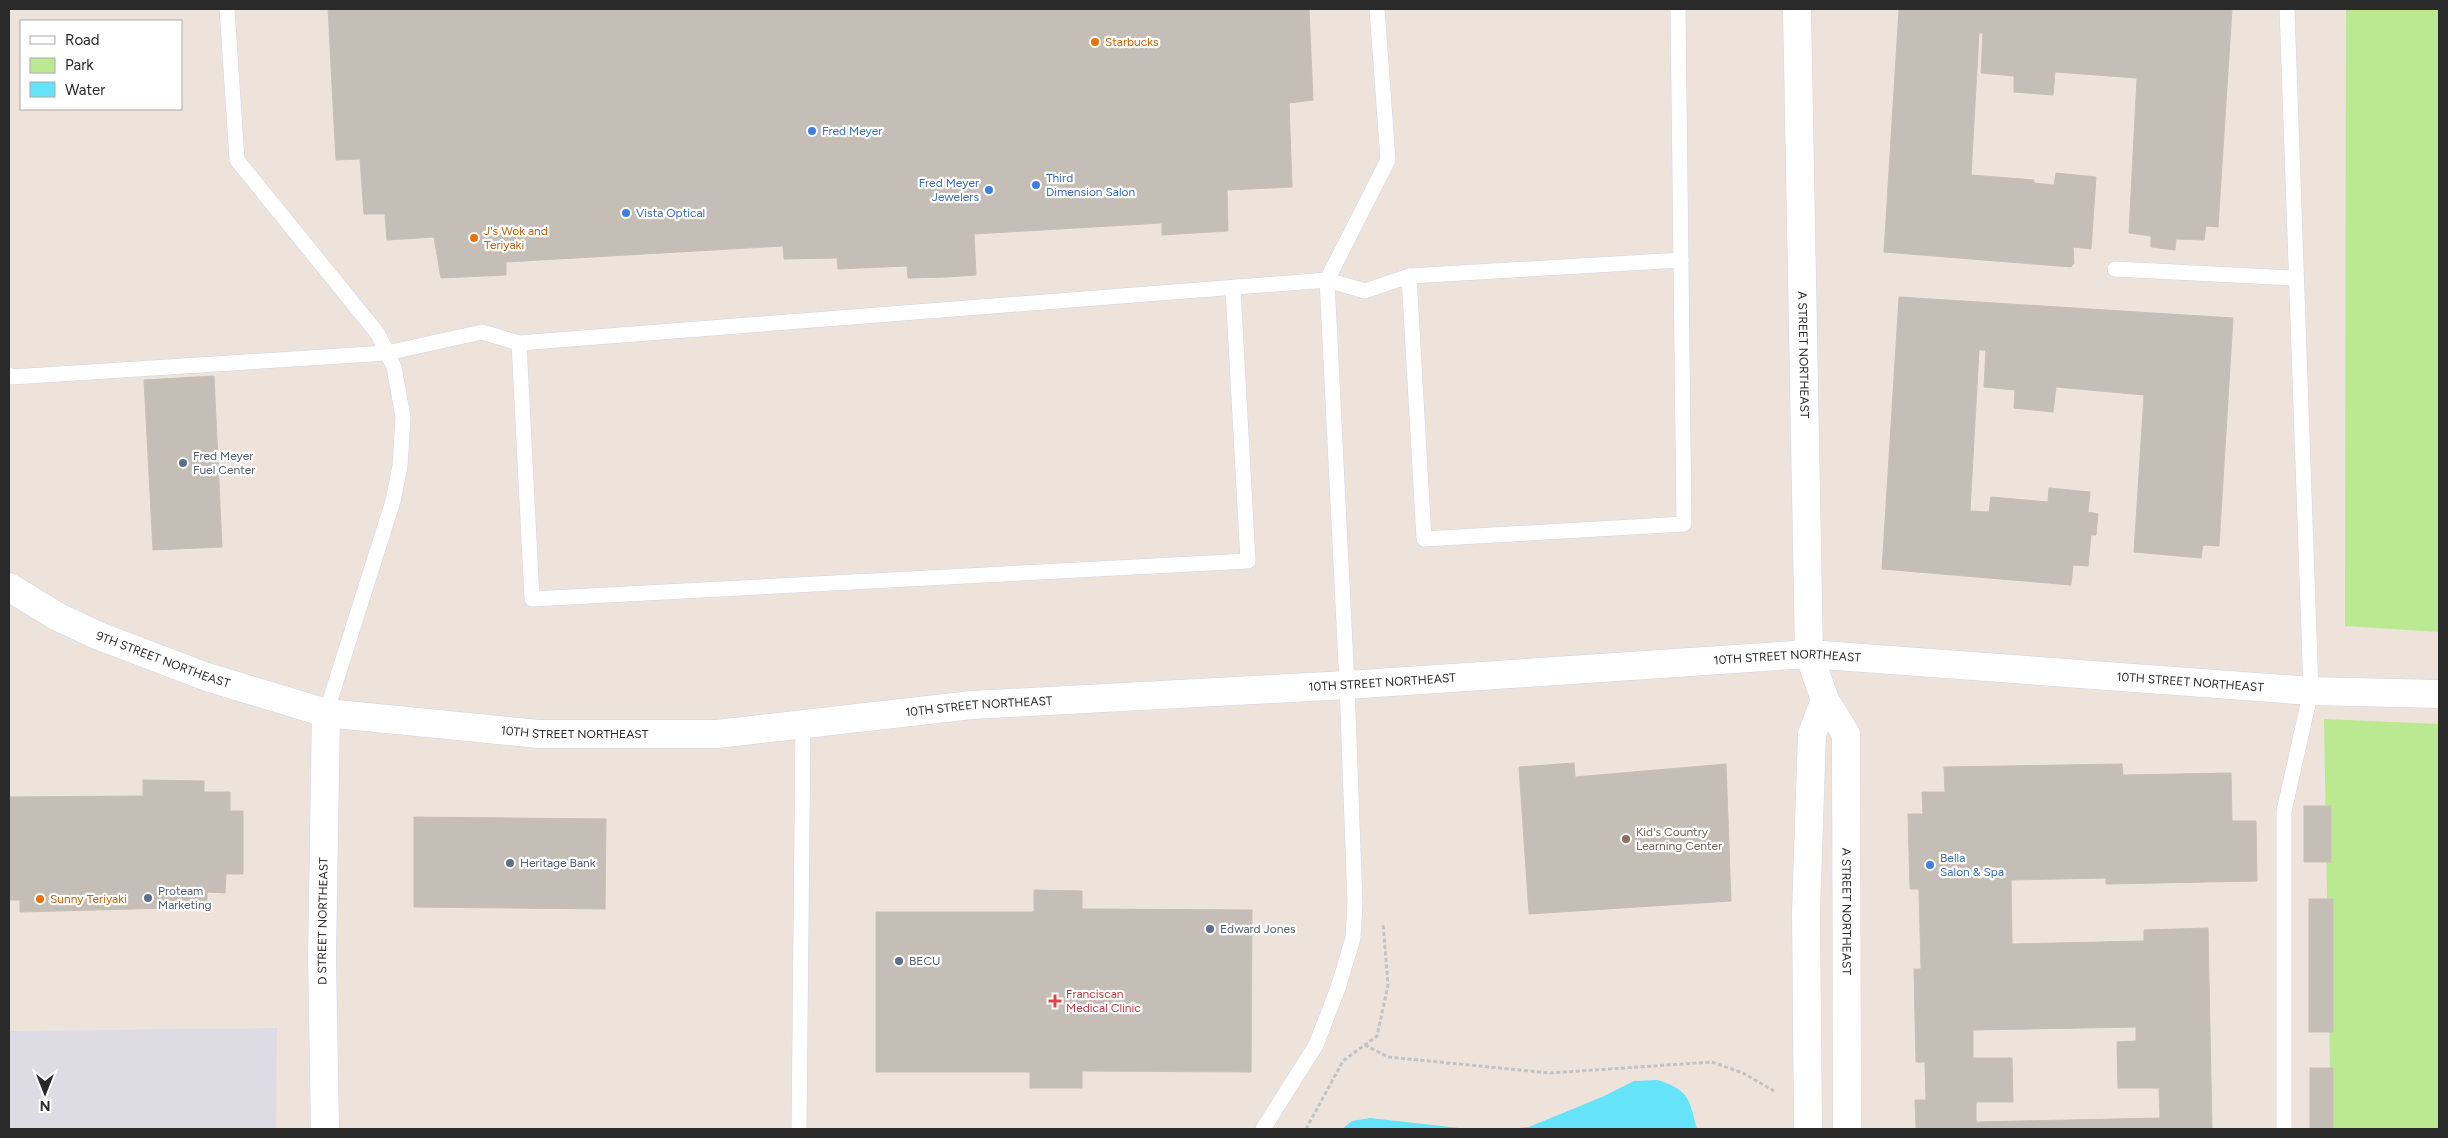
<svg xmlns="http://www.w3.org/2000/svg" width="2448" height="1138" viewBox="0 0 2448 1138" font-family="Figtree,sans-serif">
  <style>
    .industrial { fill: #dddce5 }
    .green { fill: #bae992 }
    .water { fill: #64e3f9 }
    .building { fill: #c5beb6; stroke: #c9bfb4; fill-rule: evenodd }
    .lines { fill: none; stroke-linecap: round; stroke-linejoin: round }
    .lane-casing { stroke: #d0d6e4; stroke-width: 16 }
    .street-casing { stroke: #d0d6e4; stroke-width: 29 }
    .secondary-casing { stroke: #d0d6e4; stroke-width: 29 }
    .path { stroke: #c3c3c3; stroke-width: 3; stroke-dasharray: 4 2.5; stroke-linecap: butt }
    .lane { stroke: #fff; stroke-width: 15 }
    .street { stroke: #fff; stroke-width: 28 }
    .secondary { stroke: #fff; stroke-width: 28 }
    .food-dot { fill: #e8710a; stroke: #fff; stroke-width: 2 }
    .shop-dot { fill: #3f7fe0; stroke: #fff; stroke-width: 2 }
    .service-dot { fill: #5c6f8a; stroke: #fff; stroke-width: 2 }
    .education-dot { fill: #8d6e63; stroke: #fff; stroke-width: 2 }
    .health-dot { fill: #e0444e; stroke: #fff; stroke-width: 2 }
    .labels { text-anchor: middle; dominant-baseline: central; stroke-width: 4.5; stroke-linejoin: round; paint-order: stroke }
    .food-label { font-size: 12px; fill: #c56008; stroke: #fff; text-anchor: start }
    .shop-label { font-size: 12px; fill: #366cbe; stroke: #fff; text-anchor: start }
    .street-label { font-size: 12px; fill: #2a2a2a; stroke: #fff }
    .service-label { font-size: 12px; fill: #4e5e75; stroke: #fff; text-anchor: start }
    .education-label { font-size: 12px; fill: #785e54; stroke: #fff; text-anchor: start }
    .health-label { font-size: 12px; fill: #be3a42; stroke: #fff; text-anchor: start }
  </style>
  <rect width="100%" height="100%" fill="#ede3db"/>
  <path class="industrial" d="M277 1028 276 1129H9V1031Z"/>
  <g class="green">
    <path d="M2346 9H2439V632L2345 626Z"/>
    <path d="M2324 719 2439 724V1129H2331Z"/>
  </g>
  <g class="water">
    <path d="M1658 1080C1690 1091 1689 1099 1697 1129H1512L1529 1127 1602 1097 1634 1081Z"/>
    <path d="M1370 1118 1468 1129H1342L1352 1121Z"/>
  </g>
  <g class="building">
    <path d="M328 9H1309L1313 100 1289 103 1292 187 1227 190 1228 231 1162 235V223L974 234 976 275 946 277 908 278 907 266 838 269 837 258 784 259 783 246 506 262V275L441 278 434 237 387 240 385 214H364L360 159 336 160Z"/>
    <path d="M1899 9H2232L2218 227 2206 226 2204 240 2176 239 2175 250 2151 247V236L2129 233 2137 78 2055 72 2053 95 2014 92V76L1981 73 1983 33H1979L1971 175 2034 180V183L2054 185 2056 173 2096 177 2091 249 2073 247 2074 263 2071 267 1884 252Z"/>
    <path d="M1899 297 2233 318 2219 546 2203 545 2201 558 2134 552 2144 395 2056 387 2053 412 2014 408 2015 390 1984 387 1986 350H1979L1970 511 1989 512 1991 497 2048 502 2049 488 2090 492 2088 512 2098 514 2096 535H2091L2088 566 2073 565 2071 585 1882 569Z"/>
    <path d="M214 376 222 547 153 550 144 380Z"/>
    <path d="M1574 763 1575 777 1726 764 1731 901 1529 914 1519 767Z"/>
    <path d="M2122 764 2123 775 2231 773 2232 821H2256L2257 881 2106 884V878L2011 880 2012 944 2144 941V930L2208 928 2212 1129H1916L1915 1100H1926L1925 1062H1916L1914 969H1921L1919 889H1910L1908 814H1923L1922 792H1945L1944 767ZM2136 1027V1041L2117 1042 2118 1088H2159L2160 1118 1976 1122V1102H2013L2012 1058H1973V1030Z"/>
    <path d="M143 780 204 781V792H230V811H243V874H226L225 893 207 892V907L20 912V900H9V797L143 796Z"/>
    <rect x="2304" y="806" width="27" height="56"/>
    <path d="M414 817 606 819 605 909 414 907Z"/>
    <path d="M1034 890 1082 891V909L1252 910 1251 1072 1082 1071V1088H1030V1072H876V912H1034Z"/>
    <rect x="2309" y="899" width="24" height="133"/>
    <rect x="2310" y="1068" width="23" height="61"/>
  </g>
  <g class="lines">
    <g class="lane-casing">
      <g id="lane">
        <path d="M227 9 237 160 378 334 394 367 403 417 400 466 393 501 326 713"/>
        <path d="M1377 9 1388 160 1327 280 1365 291 1409 276 1681 260"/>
        <path d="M2115 269 2295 278"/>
        <path d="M1409 276 1424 539 1684 524 1678 9"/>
        <path d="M519 343 532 599 1248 561 1233 289"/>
        <path d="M9 375 12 377 387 353 482 332 519 343 1327 280 1347 685 1355 903 1353 938 1338 988 1316 1045 1263 1129"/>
        <path d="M799 1129 803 724"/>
        <path d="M2284 1129V811L2311 691 2287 9"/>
      </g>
    </g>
    <g class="street-casing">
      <g id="street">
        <path id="s1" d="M1797 9 1809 654"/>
      </g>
    </g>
    <g class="secondary-casing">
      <g id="secondary">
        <path id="s2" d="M9 587 58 617 99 636 207 677 326 713 539 734H717L972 705 1347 685 1809 654 2311 691 2439 694"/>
        <path id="s3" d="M1809 654 1825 700 1846 734 1847 1129"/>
        <path id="s4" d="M325 1129 322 957 326 713"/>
        <path d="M1808 1129 1806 912 1812 734 1825 700"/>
      </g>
    </g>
    <g class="path">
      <path d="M1365 1045 1388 1057 1550 1073 1712 1062 1743 1073 1774 1091"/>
      <path d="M1306 1129 1343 1061 1377 1036 1388 985 1383 923"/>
    </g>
    <use href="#lane" class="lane"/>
    <use href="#street" class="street"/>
    <use href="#secondary" class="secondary"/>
  </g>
  <g class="food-dot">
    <circle cx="1095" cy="42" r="5"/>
    <circle cx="474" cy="238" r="5"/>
    <circle cx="40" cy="899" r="5"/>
  </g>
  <g class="shop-dot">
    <circle cx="812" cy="131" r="5"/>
    <circle cx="1036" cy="185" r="5"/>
    <circle cx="989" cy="190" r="5"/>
    <circle cx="626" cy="213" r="5"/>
    <circle cx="1930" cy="865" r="5"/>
  </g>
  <g class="service-dot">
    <circle cx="183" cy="463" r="5"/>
    <circle cx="510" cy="863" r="5"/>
    <circle cx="148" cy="898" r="5"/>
    <circle cx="1210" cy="929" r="5"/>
    <circle cx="899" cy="961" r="5"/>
  </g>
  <circle class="education-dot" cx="1626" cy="839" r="5"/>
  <path class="health-dot" d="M1052.5 993.5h5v5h5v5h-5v5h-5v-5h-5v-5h5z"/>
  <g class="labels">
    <g class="food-label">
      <text x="1105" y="42">Starbucks</text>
      <text x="484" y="231">J's Wok and<tspan x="484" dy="14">Teriyaki</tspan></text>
      <text x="50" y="899">Sunny Teriyaki</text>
    </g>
    <g class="shop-label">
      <text x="822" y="131">Fred Meyer</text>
      <text x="1046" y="178">Third<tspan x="1046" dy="14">Dimension Salon</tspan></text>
      <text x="979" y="183" text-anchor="end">Fred Meyer<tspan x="979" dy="14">Jewelers</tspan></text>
      <text x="636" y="213">Vista Optical</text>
      <text x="1940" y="858">Bella<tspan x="1940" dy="14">Salon &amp; Spa</tspan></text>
    </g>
    <g class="street-label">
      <text stroke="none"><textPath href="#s1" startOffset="346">A STREET NORTHEAST</textPath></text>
      <text stroke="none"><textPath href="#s2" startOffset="171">9TH STREET NORTHEAST</textPath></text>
      <text stroke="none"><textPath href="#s2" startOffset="1808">10TH STREET NORTHEAST</textPath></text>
      <text stroke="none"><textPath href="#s2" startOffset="1402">10TH STREET NORTHEAST</textPath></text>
      <text stroke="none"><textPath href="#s2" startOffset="2212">10TH STREET NORTHEAST</textPath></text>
      <text stroke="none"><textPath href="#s2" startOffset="998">10TH STREET NORTHEAST</textPath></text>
      <text stroke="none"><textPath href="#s2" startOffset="592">10TH STREET NORTHEAST</textPath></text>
      <text stroke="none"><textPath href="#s3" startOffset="266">A STREET NORTHEAST</textPath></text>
      <text stroke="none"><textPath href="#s4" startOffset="208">D STREET NORTHEAST</textPath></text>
    </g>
    <g class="service-label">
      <text x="193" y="456">Fred Meyer<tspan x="193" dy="14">Fuel Center</tspan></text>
      <text x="520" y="863">Heritage Bank</text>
      <text x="158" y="891">Proteam<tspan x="158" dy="14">Marketing</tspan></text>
      <text x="1220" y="929">Edward Jones</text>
      <text x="909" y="961">BECU</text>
    </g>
    <g class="education-label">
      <text x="1636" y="832">Kid's Country<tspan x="1636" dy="14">Learning Center</tspan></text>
    </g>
    <g class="health-label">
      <text x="1066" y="994">Franciscan<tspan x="1066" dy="14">Medical Clinic</tspan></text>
    </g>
  </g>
  <rect width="2448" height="1138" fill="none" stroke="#2a2a2a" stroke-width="20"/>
  <rect x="20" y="20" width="162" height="90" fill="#ffffff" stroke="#aaaaaa"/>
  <rect x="30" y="36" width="25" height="8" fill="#ffffff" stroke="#aaaaaa"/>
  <text x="65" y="45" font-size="15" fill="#2a2a2a">Road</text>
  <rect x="30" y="58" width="25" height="15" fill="#bae992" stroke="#aaaaaa"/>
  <text x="65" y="70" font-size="15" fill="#2a2a2a">Park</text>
  <rect x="30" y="82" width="25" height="15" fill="#64e3f9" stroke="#aaaaaa"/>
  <text x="65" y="95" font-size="15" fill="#2a2a2a">Water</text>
  <g transform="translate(45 1093) rotate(180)" stroke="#ffffff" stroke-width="4" paint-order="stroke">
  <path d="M0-4L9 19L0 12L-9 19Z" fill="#2a2a2a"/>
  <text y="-8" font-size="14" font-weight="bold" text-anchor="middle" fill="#2a2a2a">N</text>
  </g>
</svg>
